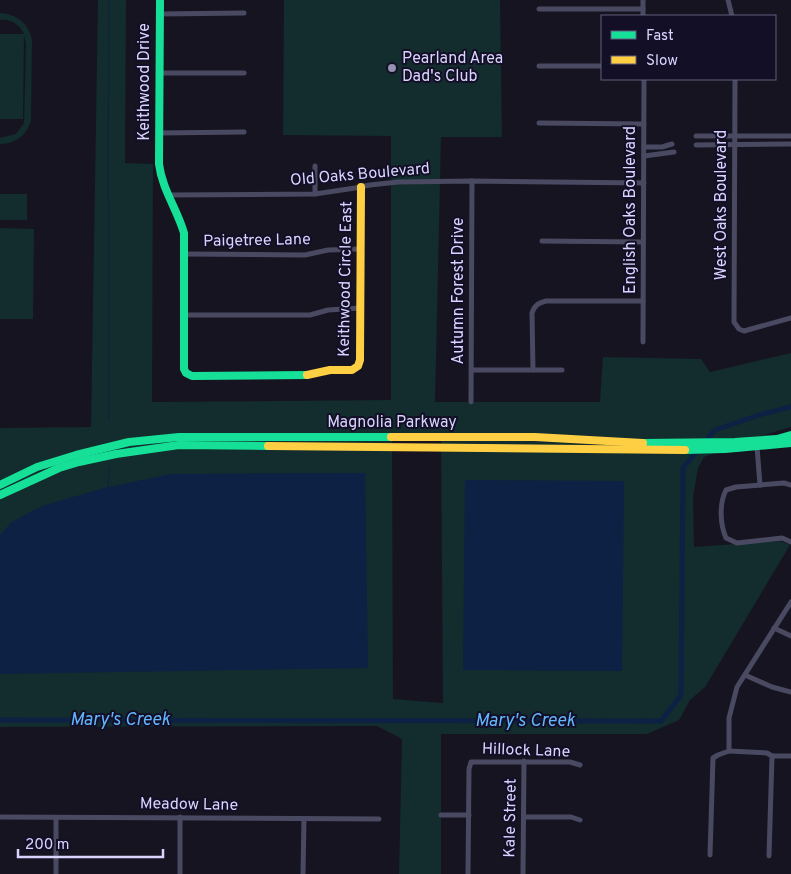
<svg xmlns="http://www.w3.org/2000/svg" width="791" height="874" viewBox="0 0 791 874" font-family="Overpass,sans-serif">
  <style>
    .green { fill: #132c2d; fill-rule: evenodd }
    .water { fill: #0d2144 }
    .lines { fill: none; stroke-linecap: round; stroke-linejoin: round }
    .stream { stroke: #0d2144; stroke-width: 1 }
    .canal { stroke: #0d2144; stroke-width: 5 }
    .street { stroke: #4a4962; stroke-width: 5 }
    .fast { stroke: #16e098; stroke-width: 8 }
    .slow { stroke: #ffcf43; stroke-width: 8 }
    .poi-dot { fill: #9591b1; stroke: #130f26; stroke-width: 2 }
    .labels { text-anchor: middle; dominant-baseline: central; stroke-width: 4; stroke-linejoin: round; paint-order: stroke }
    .poi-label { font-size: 16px; fill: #d9d4ff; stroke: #130f26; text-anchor: start }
    .street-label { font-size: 16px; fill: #d9d4ff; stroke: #130f26 }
    .water-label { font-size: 18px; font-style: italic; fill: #62b6ff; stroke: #130f26 }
  </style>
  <rect width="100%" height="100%" fill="#161421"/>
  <g class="green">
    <path d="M98 0H126L125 163 153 164 152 402 391 400V136L283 135 284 0H500L502 137H441L435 402H600L603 357 701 359 710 372 791 353V427L758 437 704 457 698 468 693 497 694 547 780 541 790 545 705 687 690 700 679 720 647 734H441V874H399L402 739 377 726 0 727V428L91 427ZM392 434H441L443 703 393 699Z"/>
    <path d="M0 13C17 14 29 24 32 40L31 121C26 135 16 144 0 144V138L16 134 24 123 26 44 24 35 23 119H0V34H24C19 24 11 19 0 20Z"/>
    <rect x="0" y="194" width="27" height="26"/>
    <path d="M0 228 34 229 33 319H0Z"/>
  </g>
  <g class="water">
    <path d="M365 473 368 668 0 674V535L12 522 42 506 104 488 171 474Z"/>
    <path d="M465 480 624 481 622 671 463 670Z"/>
  </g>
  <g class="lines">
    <g class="stream">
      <path d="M109 0 108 201 109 203V419"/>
      <path d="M108 487 109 467"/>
    </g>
    <g class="canal">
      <path d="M704 443 715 430 762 414 791 407"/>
      <path d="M0 720 661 721 681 695 683 468 698 450"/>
    </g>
    <g class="street">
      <path d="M643 0V16"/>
      <path d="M728 0 732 16"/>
      <path d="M539 9H643"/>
      <path d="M159 14 244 13"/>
      <path d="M539 66H602"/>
      <path d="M159 73H244"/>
      <path d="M735 79 734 322 739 329 744 331 791 318"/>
      <path d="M539 123 644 124"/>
      <path d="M159 133 244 132"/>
      <path d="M696 136H791"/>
      <path d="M696 145 791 144"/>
      <path d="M644 147H662L672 144"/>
      <path d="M644 156 674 152"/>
      <path d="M315 194V166"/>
      <path d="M168 195 315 194 355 188 370 185 398 182 472 181 644 183"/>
      <path d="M542 241 643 242"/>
      <path d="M184 254 305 255 328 250 361 249"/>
      <path d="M184 315H310L328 310 360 308"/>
      <path d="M643 342 644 79"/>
      <path d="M472 370H562"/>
      <path d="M533 370 532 313C535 305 538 303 546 301H643"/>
      <path d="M471 402 472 181"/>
      <path d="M757 447 760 485"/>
      <path d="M791 485 784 483 736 487 726 490C719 504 720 524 726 538L737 543 782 538 791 542"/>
      <path d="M774 628 791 636"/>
      <path d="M745 675 772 687 791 692"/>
      <path d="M729 751 767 753 772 756 769 856"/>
      <path d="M772 756H791"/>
      <path d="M441 815H469"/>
      <path d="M0 817 379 819"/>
      <path d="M524 817H571L580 820"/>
      <path d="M710 855 713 758 718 755 729 751V718L737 687 791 602"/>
      <path d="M56 874V818"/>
      <path d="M180 874V817"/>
      <path d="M303 874 304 819"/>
      <path d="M468 874 469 769 471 762H570L580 765"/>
      <path d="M523 874 524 761"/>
    </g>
    <g class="fast">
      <path d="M160 0 159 164C162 189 177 209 184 233V369L186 373 192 376 307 375"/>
      <path d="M643 443 735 442 777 439 791 435"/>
      <path d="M685 450 725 449 791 443"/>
      <path d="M0 485 37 467 76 455 129 442 179 437H391"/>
      <path d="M0 495 59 468 79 462 116 454 179 445 268 446"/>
    </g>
    <g class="slow">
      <path d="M307 375 330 370H352L358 366 360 360 361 187"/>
      <path d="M391 437H535L643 443"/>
      <path d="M268 446 685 450"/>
    </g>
  </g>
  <circle class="poi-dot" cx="392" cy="68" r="5"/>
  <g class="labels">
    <g class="poi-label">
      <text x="402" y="59">Pearland Area<tspan x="402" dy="18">Dad's Club</tspan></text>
    </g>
    <g class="street-label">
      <text transform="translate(145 82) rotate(-90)">Keithwood Drive</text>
      <text transform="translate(360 175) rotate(-5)">Old Oaks Boulevard</text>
      <text transform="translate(722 205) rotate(-90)">West Oaks Boulevard</text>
      <text transform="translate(631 210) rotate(-90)">English Oaks Boulevard</text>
      <text transform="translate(257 241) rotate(-1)">Paigetree Lane</text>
      <text transform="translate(346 279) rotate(-89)">Keithwood Circle East</text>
      <text transform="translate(459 291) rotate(-90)">Autumn Forest Drive</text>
      <text x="392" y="423">Magnolia Parkway</text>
      <text transform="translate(526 751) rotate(2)">Hillock Lane</text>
      <text transform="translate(189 805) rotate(1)">Meadow Lane</text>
      <text transform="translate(511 818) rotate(-89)">Kale Street</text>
    </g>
    <g class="water-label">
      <text x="120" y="720">Mary's Creek</text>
      <text x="525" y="721">Mary's Creek</text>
    </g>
  </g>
  <rect x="601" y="15" width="175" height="65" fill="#130f26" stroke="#625e7d"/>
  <rect x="611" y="31" width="25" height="8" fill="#16e098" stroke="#625e7d"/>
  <text x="646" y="40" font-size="15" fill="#d9d4ff">Fast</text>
  <rect x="611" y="56" width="25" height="8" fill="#ffcf43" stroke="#625e7d"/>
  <text x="646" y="65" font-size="15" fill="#d9d4ff">Slow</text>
  <path d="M18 849v8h145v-8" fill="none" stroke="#d9d4ff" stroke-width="2.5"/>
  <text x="25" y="849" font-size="15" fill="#d9d4ff" stroke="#130f26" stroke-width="4" paint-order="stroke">200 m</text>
</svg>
